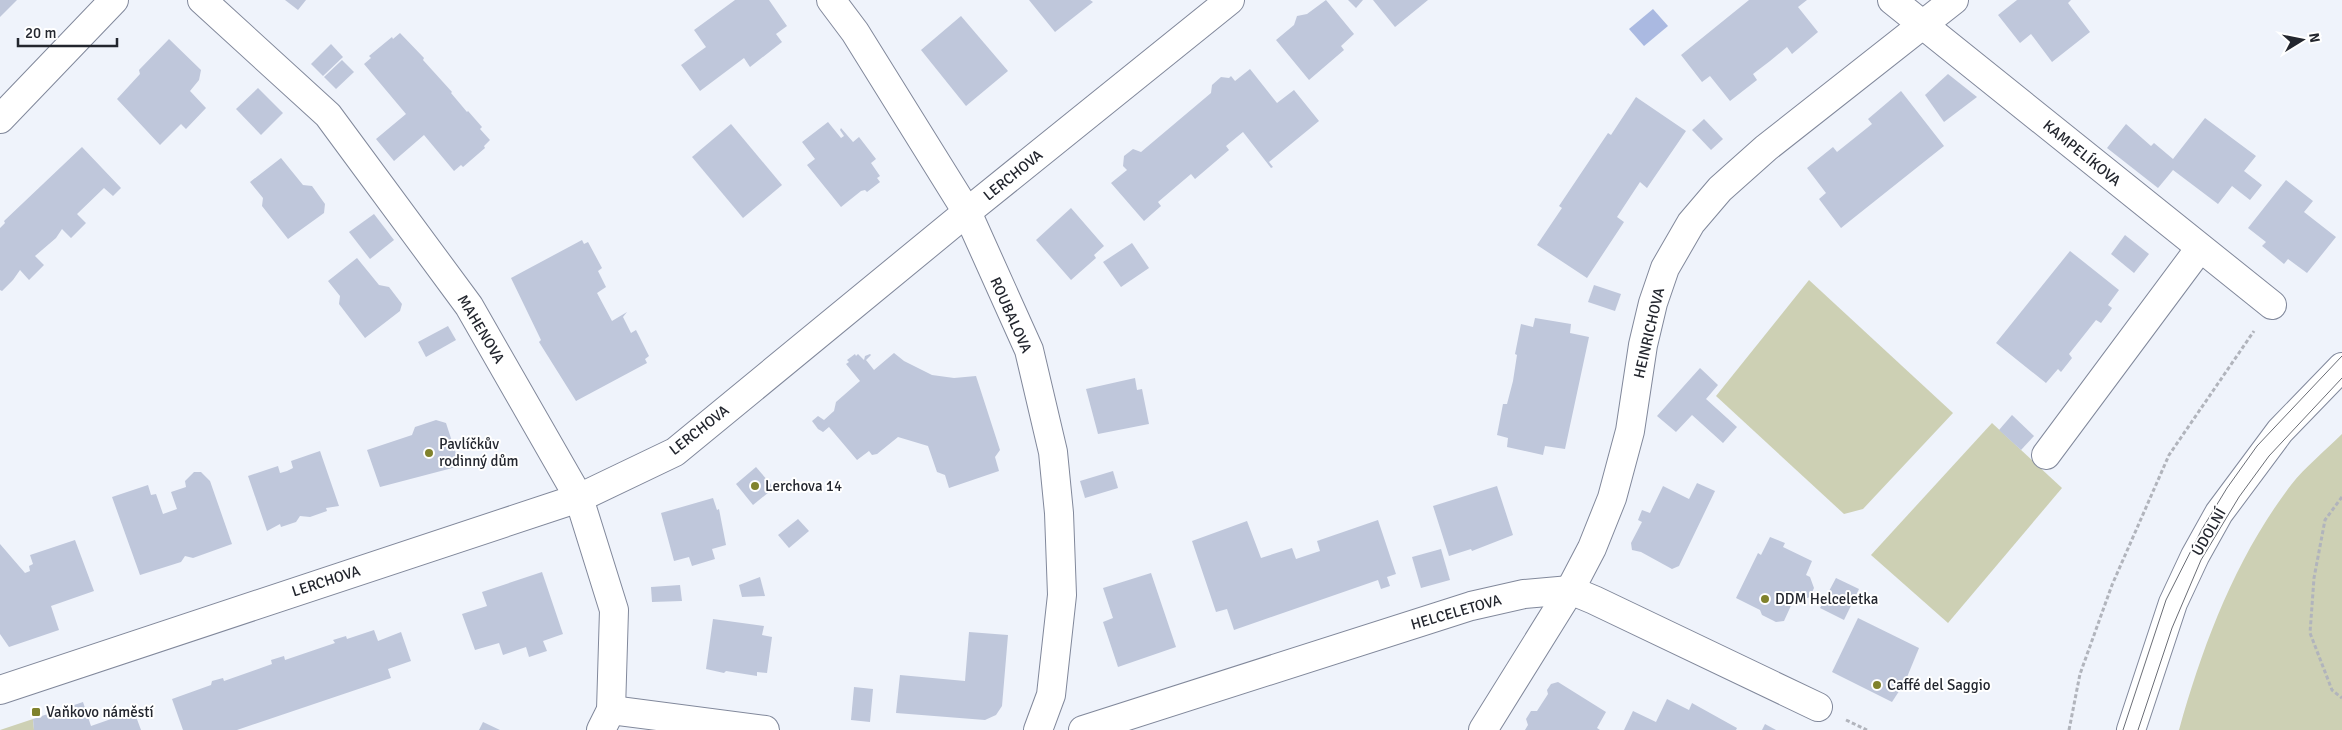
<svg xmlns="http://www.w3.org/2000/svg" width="2342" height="730" viewBox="0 0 2342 730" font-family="Signika,sans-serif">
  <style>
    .green { fill: #cdd0b4 }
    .water { fill: #aab9e1 }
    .building { fill: #bfc7db }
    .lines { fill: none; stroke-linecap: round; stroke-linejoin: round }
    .minor-casing { stroke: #81889b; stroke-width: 30 }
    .path { stroke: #b1b4bc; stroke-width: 3; stroke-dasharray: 4 2.5; stroke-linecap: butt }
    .minor { stroke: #fff; stroke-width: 28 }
    .tram { stroke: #6b6e76; stroke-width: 1 }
    .poi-dot { fill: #80822c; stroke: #fff; stroke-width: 2 }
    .labels { text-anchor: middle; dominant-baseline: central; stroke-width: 4; stroke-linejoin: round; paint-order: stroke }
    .street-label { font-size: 15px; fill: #23262e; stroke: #fff }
    .poi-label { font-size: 15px; fill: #23262e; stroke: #fff; text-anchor: start }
  </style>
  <rect width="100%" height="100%" fill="#eff3fb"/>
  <g class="green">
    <path d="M1809 280 1953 413 1863 509 1844 514 1716 396Z"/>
    <path d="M1992 423 2062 488 1948 623 1871 555Z"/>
    <path d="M2342 434V730H2179C2203 644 2236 557 2291 485 2305 467 2325 451 2342 434Z"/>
    <path d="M33 719 34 730H0Z"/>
  </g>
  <path class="water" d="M1653 9 1668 26 1644 46 1629 29Z"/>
  <g class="building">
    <path d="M0 0H17L0 17Z"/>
    <path d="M285 0H306L298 10Z"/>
    <path d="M735 0H769L787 26 776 34 782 42 750 67 744 58 700 91 681 65 706 47 694 30Z"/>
    <path d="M1029 0H1090L1093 2 1055 32Z"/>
    <path d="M1326 0 1354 34 1341 46 1344 50 1309 80 1276 40 1294 25 1297 16 1307 14Z"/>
    <path d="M1348 0H1363L1356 8Z"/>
    <path d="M1373 0H1428L1395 27Z"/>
    <path d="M1749 0H1807L1798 7 1818 32 1792 54 1787 47 1770 61 1753 74 1757 80 1730 101 1710 76 1702 82 1681 55Z"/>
    <path d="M2017 0H2071L2068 3 2090 32 2052 62 2031 34 2020 43 1998 15Z"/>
    <path d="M961 16 1008 71 966 106 921 50Z"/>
    <path d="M400 33 424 58 423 60 452 92 451 93 467 112 468 111 482 127 480 129 490 140 484 146 485 148 463 167 461 165 454 171 424 135 394 161 376 139 406 114 364 64 371 58 369 56 392 37 393 39Z"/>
    <path d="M169 39 201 70 199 80 190 91 206 108 186 129 181 124 160 145 117 99 140 74 139 70Z"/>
    <path d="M331 44 343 57 323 76 311 64Z"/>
    <path d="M342 60 354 72 336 89 324 77Z"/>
    <path d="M1250 69 1277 103 1294 90 1319 121 1269 162 1273 167 1271 168 1243 132 1226 146 1229 150 1195 179 1191 174 1158 202 1161 206 1144 221 1111 183 1127 170 1123 166 1124 156 1133 149 1141 152 1211 93 1212 85 1221 77 1229 78 1231 76 1235 81Z"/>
    <path d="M1948 74 1977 97 1944 122 1925 95Z"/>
    <path d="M258 88 283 113 261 135 236 109Z"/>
    <path d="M1901 91 1944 146 1841 228 1819 199 1826 193 1807 168 1833 147 1837 152 1872 124 1868 119Z"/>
    <path d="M1636 97 1686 131 1647 188 1640 182 1617 217 1624 222 1587 278 1537 245 1562 208 1559 206 1608 133 1611 135Z"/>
    <path d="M2205 118 2256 156 2244 171 2262 185 2250 200 2232 186 2218 204 2173 170 2158 188 2107 148 2126 124 2151 146 2154 143 2173 159Z"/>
    <path d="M1704 119 1723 139 1711 150 1692 130Z"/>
    <path d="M828 122 841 138 844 136 840 130 841 128 853 142 859 137 876 159 871 163 880 176 877 178 880 182 867 192 865 190 861 191 841 207 807 165 815 159 802 142Z"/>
    <path d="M731 124 782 185 743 218 692 157Z"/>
    <path d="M82 147 121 188 113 196 104 188 77 214 86 223 71 238 62 229 56 238 35 256 44 265 29 280 20 270 13 280 2 291 0 290V228L5 223 4 221Z"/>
    <path d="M281 158 303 185 312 186 325 204 324 213 288 239 262 206 263 198 250 182Z"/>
    <path d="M2286 180 2313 201 2304 212 2336 237 2307 273 2288 259 2284 264 2262 246 2266 242 2248 228Z"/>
    <path d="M1071 208 1104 246 1094 255 1096 258 1071 280 1036 240Z"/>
    <path d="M374 214 394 240 370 259 349 232Z"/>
    <path d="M2125 235 2149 254 2134 273 2111 254Z"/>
    <path d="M582 240 584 244 588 242 602 268 598 271 606 287 597 293 612 321 627 312 623 317 631 333 636 330 649 356 645 359 647 363 576 401 539 342 541 340 511 278Z"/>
    <path d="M1132 243 1149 268 1121 287 1103 262Z"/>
    <path d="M2070 251 2119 290 2108 305 2112 308 2110 311 2101 323 2096 320 2069 354 2072 358 2061 372 2058 369 2046 383 1996 343Z"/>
    <path d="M357 258 379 285 389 287 402 304 400 311 365 338 339 304 340 296 328 281Z"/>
    <path d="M1594 285 1621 294 1615 311 1588 302Z"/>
    <path d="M1535 318 1571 324 1570 333 1589 337 1565 449 1545 446 1543 455 1507 447 1508 438 1497 435 1503 404H1507L1513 381 1517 355 1515 354 1521 324 1533 327Z"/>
    <path d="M448 326 456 340 426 357 418 342Z"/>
    <path d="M894 353 904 361 932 375 954 378 976 376 1000 450 995 457 999 471 949 488 945 475 937 472 928 446 898 437 877 454 872 455 869 451 857 460 829 427 823 432 818 429 812 421 818 416 824 420 834 411 836 402 860 381 846 364 849 362 847 360 855 354 856 356 858 354 864 360 865 356 870 354 871 355 866 360 874 370Z"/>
    <path d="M1700 368 1718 385 1706 399 1737 427 1723 443 1692 415 1676 432 1657 416Z"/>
    <path d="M1135 378 1137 390 1142 389 1149 424 1098 434 1086 389Z"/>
    <path d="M2012 415 2034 436 2021 450 1999 430Z"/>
    <path d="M436 420 446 423 460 466 380 487 367 450 412 435 415 427Z"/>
    <path d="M320 451 339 506 326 508 327 511 310 517 300 516 296 522 281 527 280 524 267 531 248 476 278 466 280 473 287 471 293 468 291 461Z"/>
    <path d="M756 467 774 488 753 505 736 484Z"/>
    <path d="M1113 471 1118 488 1085 498 1080 481Z"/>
    <path d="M194 472H201L210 481 232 544 193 558 185 556 181 562 140 575 112 497 148 485 151 495 156 494 163 514 177 509 171 492 186 487 185 481Z"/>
    <path d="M1697 483 1715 491 1679 566 1672 569 1641 552 1632 550 1631 543 1642 522 1638 520 1642 510 1650 513 1663 486 1689 499Z"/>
    <path d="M1497 486 1513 535 1472 551 1471 549 1449 556 1433 506Z"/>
    <path d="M713 498 717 510 719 509 726 545 712 549 715 559 692 566 689 557 674 561 661 513Z"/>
    <path d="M798 519 809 531 789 548 778 535Z"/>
    <path d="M1378 520 1396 574 1387 577 1390 586 1381 589 1378 580 1234 630 1227 609 1216 612 1192 541 1247 521 1261 558 1292 548 1296 559 1320 551 1317 541Z"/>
    <path d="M1770 537 1785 543 1783 547 1812 561 1806 575 1810 577 1814 588 1810 597 1799 601 1794 599 1784 621 1776 622 1762 615 1760 610 1736 598 1758 553 1761 555Z"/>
    <path d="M75 540 94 591 51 606 59 630 9 647 0 634V544L25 573 30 571 29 566 33 564 30 555Z"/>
    <path d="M1441 549 1450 580 1421 588 1412 557Z"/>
    <path d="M542 572 563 634 543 641 547 651 529 657 526 647 503 655 499 643 475 650 462 614 487 606 482 592Z"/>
    <path d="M1151 573 1176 647 1118 667 1103 622 1113 618 1103 588Z"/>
    <path d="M760 577 765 596 742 597 739 585Z"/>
    <path d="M1836 578 1859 589 1844 620 1820 608Z"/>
    <path d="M680 585 682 601 652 602 651 587Z"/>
    <path d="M1858 618 1919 648 1905 682 1892 702 1832 672Z"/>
    <path d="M713 619 764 626 762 635 772 637 767 673 757 672V676L726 671 724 673 706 669Z"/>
    <path d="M374 630 378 641 401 632 411 661 388 669 391 678 237 730H183L172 699 211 685 212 681 223 678 224 681 272 664 271 660 284 656 285 660 335 643 333 640 346 636 347 639Z"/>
    <path d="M969 632 1008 635 1002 706 996 715 985 720 896 713 900 675 965 681Z"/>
    <path d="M1558 682 1606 712 1597 728 1600 730H1525L1528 725 1526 719 1531 711H1537L1548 694 1547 690 1551 684Z"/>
    <path d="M854 687 873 689 870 722 851 720Z"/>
    <path d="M1667 699 1689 710 1692 703 1737 728 1736 730H1624L1633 711 1656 722Z"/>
    <path d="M83 702 91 726 134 711 141 730H34L33 719Z"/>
    <path d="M483 722 500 730H479Z"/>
    <path d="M1765 724 1776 730H1762Z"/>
  </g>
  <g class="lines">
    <g class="minor-casing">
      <g id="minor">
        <path d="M202 0 328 115 469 306 579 498 614 610 611 710 601 730"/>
        <path d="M831 0 855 32 967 212 1029 350 1053 452 1059 513 1062 595 1051 695 1038 730"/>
        <path d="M1892 0 2272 305"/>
        <path d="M0 119 114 0"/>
        <path d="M2046 455 2200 248"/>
        <path d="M0 690 579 498 675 452 967 212 1230 0"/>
        <path d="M611 710 765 730"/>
        <path d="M1083 730 1471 606 1524 594 1570 590 1594 600 1818 707"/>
        <path d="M1483 730 1570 590 1592 548 1612 498 1630 431 1643 345 1653 303 1665 268 1691 223 1720 189 1766 148 1954 0"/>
        <path d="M2131 730 2173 603 2195 556 2219 513 2280 431 2342 367"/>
      </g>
    </g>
    <g class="path">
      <path d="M2342 497 2325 520 2314 578 2310 633 2332 690 2342 698"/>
      <path d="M1846 720 1867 730"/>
      <path d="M2069 730 2080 674 2112 585 2169 455 2254 331"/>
    </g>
    <use href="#minor" class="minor"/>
    <g class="tram">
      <path d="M2123 730 2166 600 2202 529 2227 488 2257 446 2342 356"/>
      <path d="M2138 730 2172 628 2201 560 2239 497 2269 456 2342 378"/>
    </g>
  </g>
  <g class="poi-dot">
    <circle cx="429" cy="453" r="5"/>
    <circle cx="755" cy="486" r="5"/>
    <circle cx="1765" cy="599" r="5"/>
    <circle cx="1877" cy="685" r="5"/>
    <rect x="31" y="707" width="10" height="10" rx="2.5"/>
  </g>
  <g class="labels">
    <g class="street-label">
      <text transform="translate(2082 153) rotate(39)">KAMPELÍKOVA</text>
      <text transform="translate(1013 175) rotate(-39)">LERCHOVA</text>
      <text transform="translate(1011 315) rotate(66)">ROUBALOVA</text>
      <text transform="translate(481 329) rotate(59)">MAHENOVA</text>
      <text transform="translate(1649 333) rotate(-77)">HEINRICHOVA</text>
      <text transform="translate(699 430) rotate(-38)">LERCHOVA</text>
      <text transform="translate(2209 532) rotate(-60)">ÚDOLNÍ</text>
      <text transform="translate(326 581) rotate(-18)">LERCHOVA</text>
      <text transform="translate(1456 612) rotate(-16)">HELCELETOVA</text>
    </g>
    <g class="poi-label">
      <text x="439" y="444">Pavlíčkův<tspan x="439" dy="17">rodinný dům</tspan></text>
      <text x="765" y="486">Lerchova 14</text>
      <text x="1775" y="599">DDM Helceletka</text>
      <text x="1887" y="685">Caffé del Saggio</text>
      <text x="46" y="712">Vaňkovo náměstí</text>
    </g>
  </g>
  <g transform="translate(2302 40) rotate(80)" stroke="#ffffff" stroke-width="4" paint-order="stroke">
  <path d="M0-4L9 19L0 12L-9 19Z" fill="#23262e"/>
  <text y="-8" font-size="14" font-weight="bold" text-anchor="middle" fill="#23262e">N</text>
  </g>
  <path d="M18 38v8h99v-8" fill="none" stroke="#23262e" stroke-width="2.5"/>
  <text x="25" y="38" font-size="15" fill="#23262e" stroke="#ffffff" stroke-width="4" paint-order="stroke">20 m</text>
</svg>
